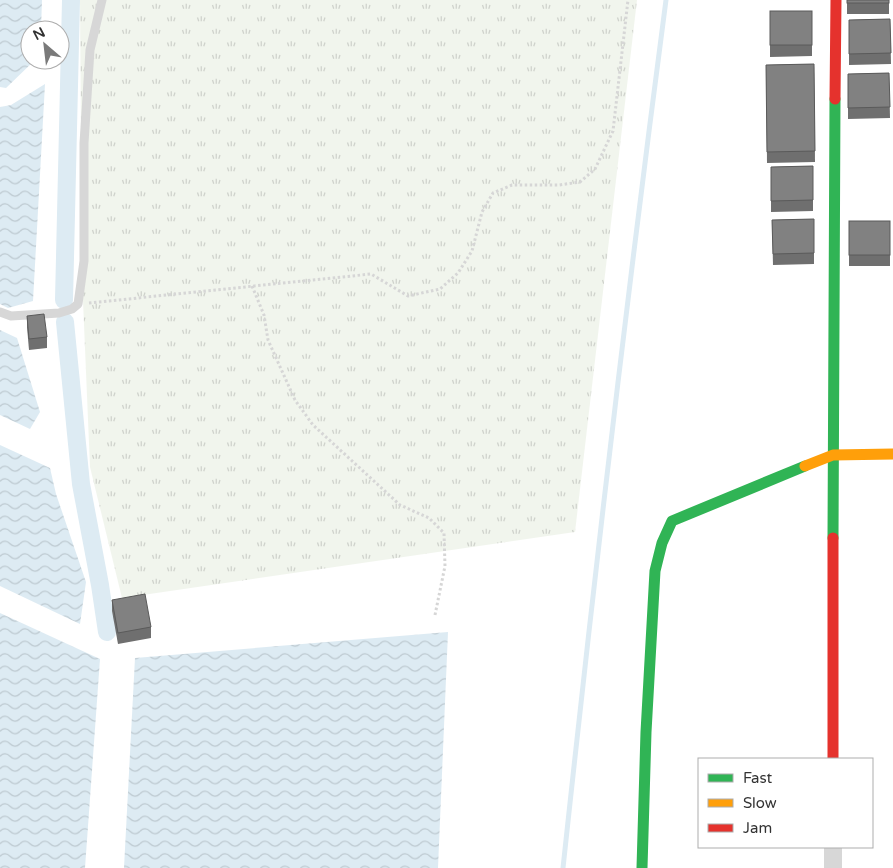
<svg xmlns="http://www.w3.org/2000/svg" width="893" height="868" viewBox="0 0 893 868" font-family="'Varela Round',sans-serif">
  <style>
    .grass { fill: url(#grass-tufts) }
    .water { fill: url(#water-waves) }
    .lines { fill: none; stroke-linecap: round; stroke-linejoin: round }
    .stream { stroke: #ddebf3; stroke-width: 5 }
    .canal { stroke: #ddebf3; stroke-width: 18 }
    .path { stroke: #d6d6d6; stroke-width: 3; stroke-dasharray: 2.5 2.5; stroke-linecap: butt }
    .lane { stroke: #d7d7d7; stroke-width: 9 }
    .street { stroke: #d7d7d7; stroke-width: 18 }
    .fast { stroke: #30b455; stroke-width: 11 }
    .slow { stroke: #ff9f0a; stroke-width: 11 }
    .jam { stroke: #e5322d; stroke-width: 11 }
    .wall { fill: #6f6f6f }
    .building { fill: #818181; stroke: #5a5a5a }
  </style>
  <defs>
    <pattern id="grass-tufts" width="24" height="20" patternUnits="userSpaceOnUse" patternTransform="scale(1.25)"><rect width="24" height="20" fill="#f1f5ed"/><path d="M3 7l-1-3M5 7V3M7 7l1-3M15 17l-1-3M17 17v-4M19 17l1-3" fill="none" stroke="#cfd2cc"/></pattern>
    <pattern id="water-waves" width="16" height="10" patternUnits="userSpaceOnUse" patternTransform="scale(1.25)"><rect width="16" height="10" fill="#ddebf3"/><path d="M0 5q4-4 8 0t8 0" fill="none" stroke="#becad1"/></pattern>
  </defs>
  <rect width="100%" height="100%" fill="#fff"/>
  <path class="grass" d="M80 0H637L575 532 122 598 90 467 82 277Z"/>
  <g class="water">
    <path d="M0 0H42L41 30H30V60H35L6 88 0 87Z"/>
    <path d="M45 84 33 301 8 308 0 304V107L11 105Z"/>
    <path d="M0 330 17 338 40 412 30 429 0 415Z"/>
    <path d="M0 445 50 468 56 494 86 582 80 624 0 586Z"/>
    <path d="M0 613 100 659 85 868H0Z"/>
    <path d="M448 632 438 868H124L135 658Z"/>
  </g>
  <g class="lines">
    <path class="stream" d="M563 868C594 578 628 289 666 0"/>
    <g class="canal">
      <path d="M64 300 71 0"/>
      <path d="M65 322 81 484 100 585 107 632"/>
    </g>
    <g class="path">
      <path d="M252 286 264 315 268 340 295 400 313 425 400 505 429 518 444 533 445 566 435 615"/>
      <path d="M89 303 371 274 408 296 440 289 458 273 472 251 482 212 493 193 512 185H559L580 182 595 169 613 131 628 0"/>
    </g>
    <path class="lane" d="M0 312 11 316 59 313 72 309 78 304 84 261V143L90 50 102 0"/>
    <path class="street" d="M833 847V868"/>
    <g class="fast">
      <path d="M833 538 835 99"/>
      <path d="M642 868 646 732 655 571 662 543 672 521 805 466"/>
    </g>
    <path class="slow" d="M805 466 833 455 893 454"/>
    <g class="jam">
      <path d="M835 99 836 0"/>
      <path d="M833 538V759"/>
    </g>
  </g>
  <g class="wall">
    <rect x="847" y="0" width="42" height="14"/>
    <path d="M770 11H812V56L770 57Z"/>
    <path d="M890 19 891 64 849 65V20Z"/>
    <path d="M814 64 815 162 767 163 766 65Z"/>
    <path d="M889 73 890 118 848 119V74Z"/>
    <path d="M813 166V211L771 212V167Z"/>
    <path d="M814 219V264L773 265 772 220Z"/>
    <rect x="849" y="221" width="41" height="45"/>
    <path d="M27 316 47 337V348L29 350 27 327Z"/>
    <path d="M112 600 151 627V638L118 644 112 611Z"/>
  </g>
  <g class="building">
    <rect x="847" y="0" width="42" height="3"/>
    <rect x="770" y="11" width="42" height="34"/>
    <path d="M890 19 891 53 849 54V20Z"/>
    <path d="M814 64 815 151 767 152 766 65Z"/>
    <path d="M889 73 890 107 848 108V74Z"/>
    <path d="M813 166V200L771 201V167Z"/>
    <path d="M814 219V253L773 254 772 220Z"/>
    <rect x="849" y="221" width="41" height="34"/>
    <path d="M44 314 47 337 29 339 27 316Z"/>
    <path d="M145 594 151 627 118 633 112 600Z"/>
  </g>
  <rect x="698" y="758" width="175" height="90" fill="#ffffff" stroke="#adadad"/>
  <rect x="708" y="774" width="25" height="8" fill="#30b455" stroke="#adadad"/>
  <text x="743" y="783" font-size="15" fill="#333333">Fast</text>
  <rect x="708" y="799" width="25" height="8" fill="#ff9f0a" stroke="#adadad"/>
  <text x="743" y="808" font-size="15" fill="#333333">Slow</text>
  <rect x="708" y="824" width="25" height="8" fill="#e5322d" stroke="#adadad"/>
  <text x="743" y="833" font-size="15" fill="#333333">Jam</text>
  <g transform="translate(45 45) rotate(332)"><circle r="24" fill="#ffffff" stroke="#adadad"/>
  <path d="M0-4L9 19L0 12L-9 19Z" fill="#7a7a7a"/>
  <text y="-8" font-size="14" font-weight="bold" text-anchor="middle" fill="#333333">N</text>
  </g>
</svg>
